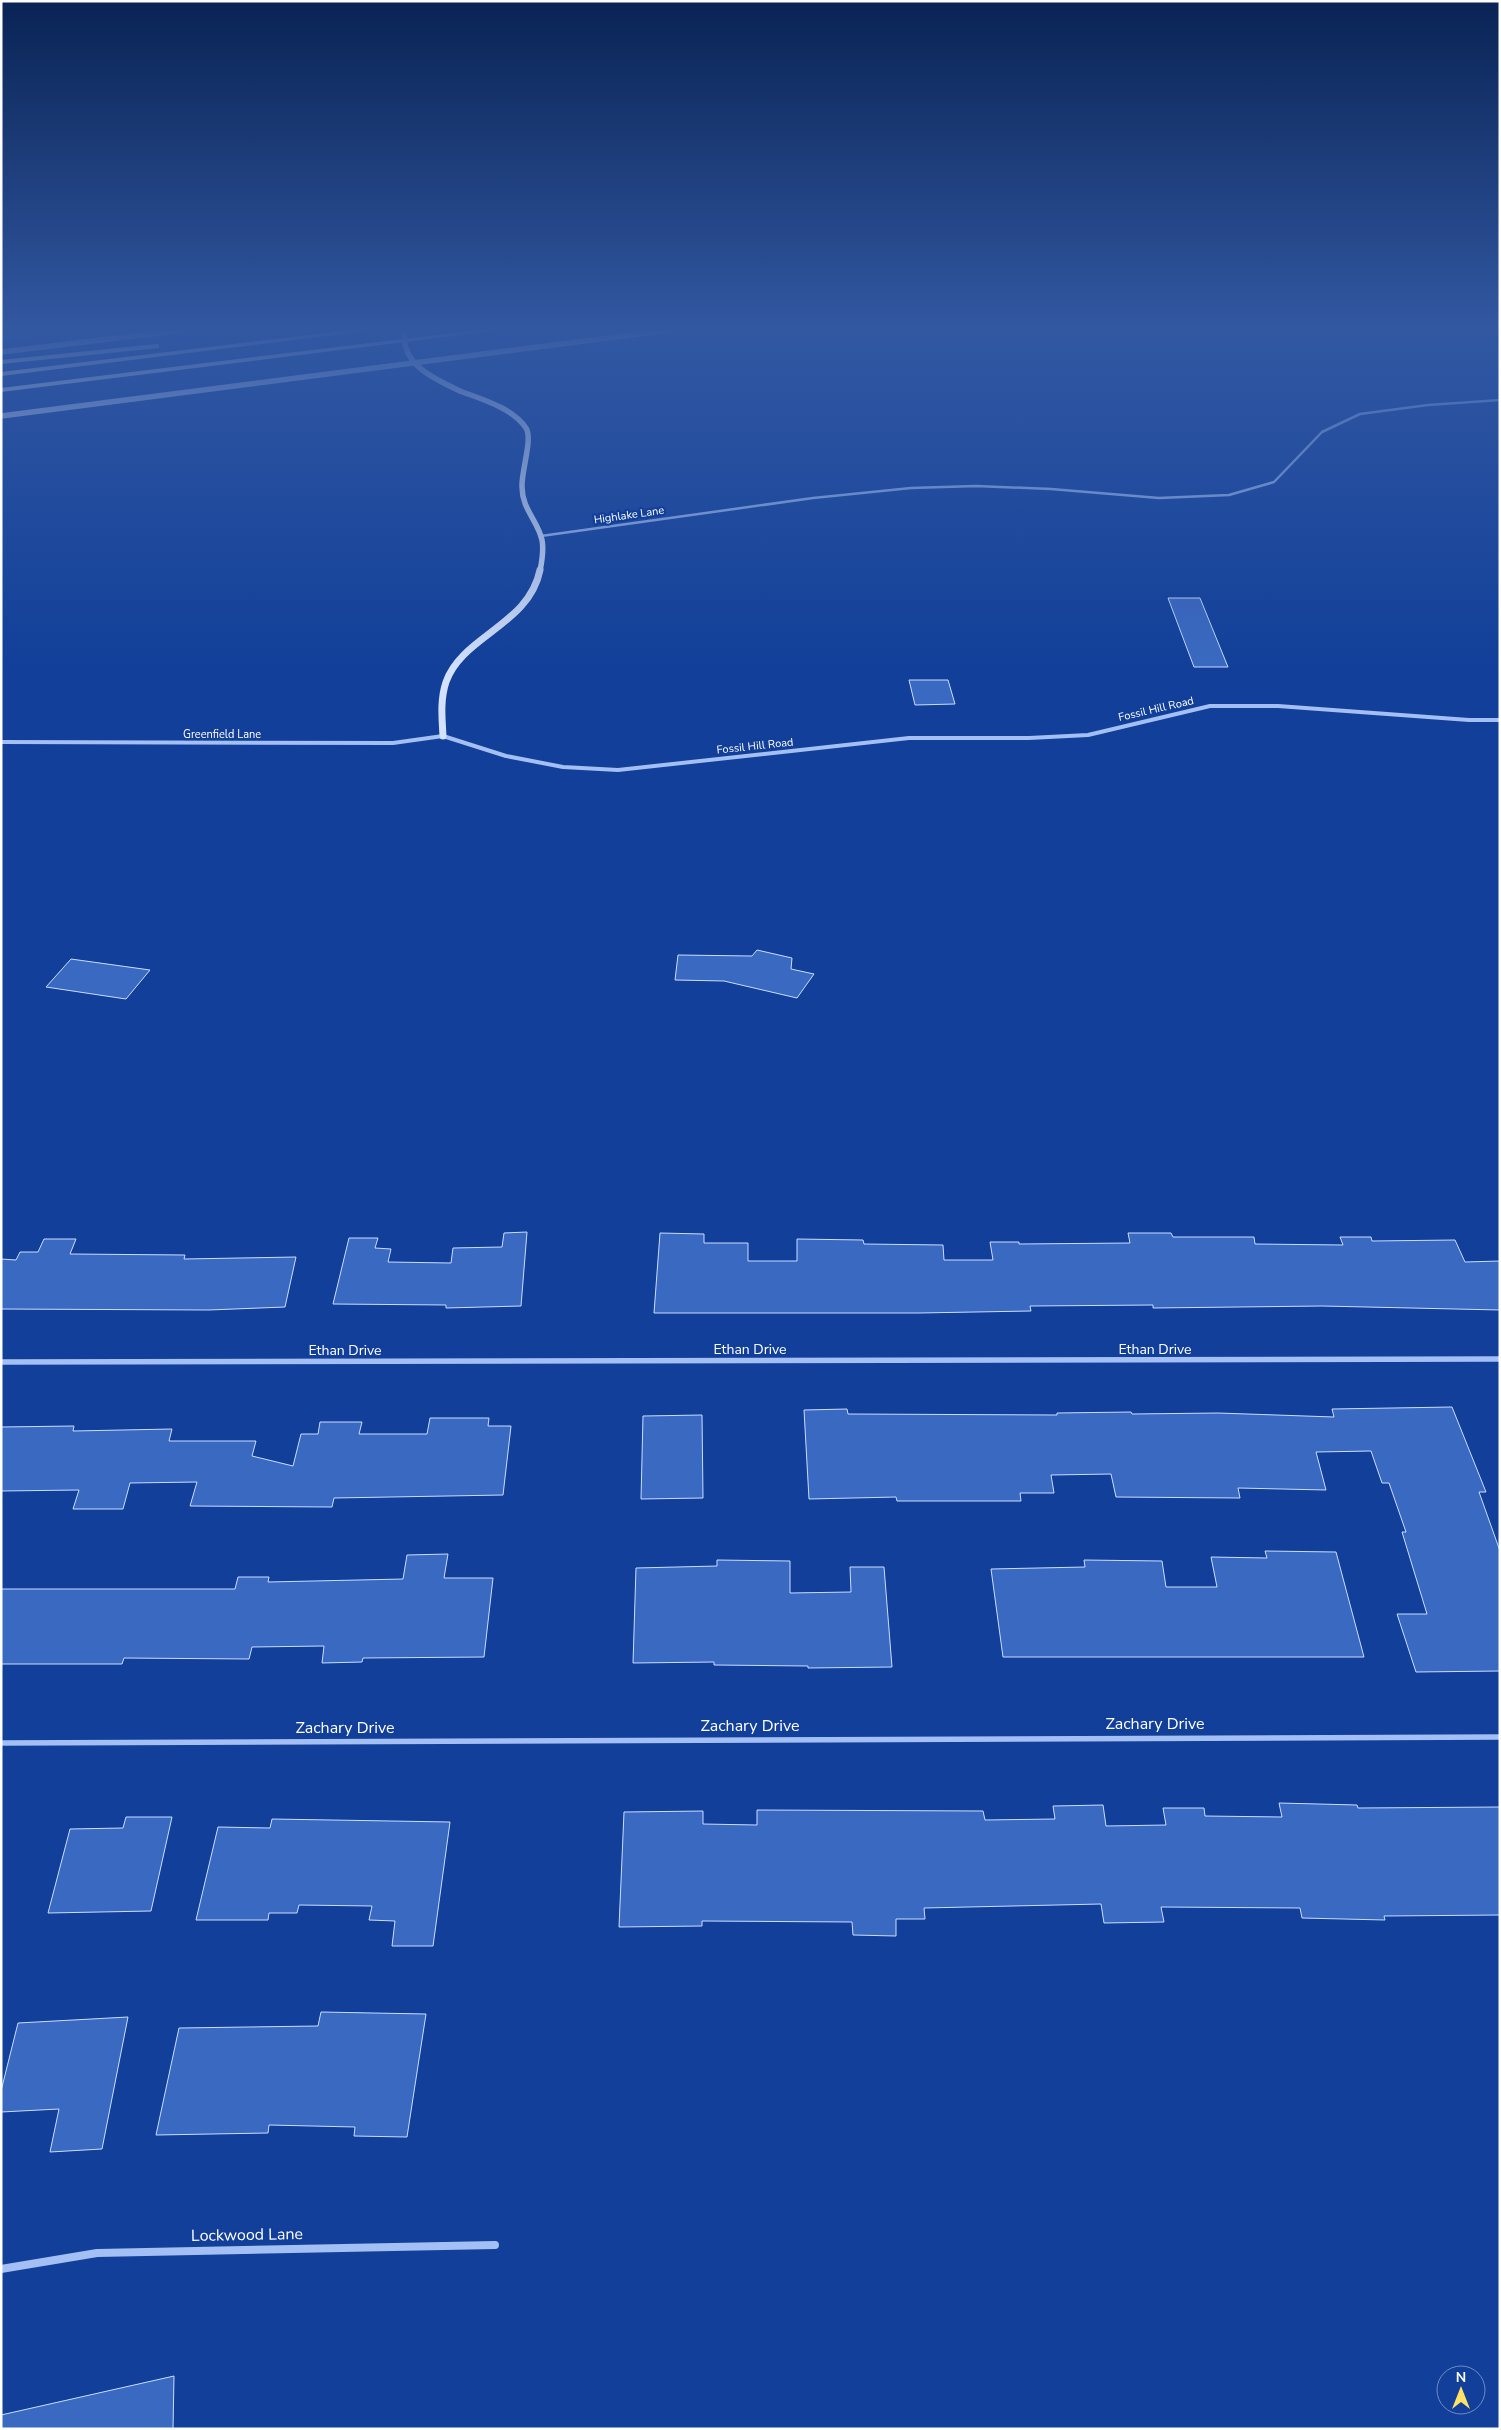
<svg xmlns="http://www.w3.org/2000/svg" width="1501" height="2430" viewBox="0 0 1501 2430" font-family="'Nunito Sans',sans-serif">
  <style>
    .green { fill: #2458b8 }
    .building { fill: #3a69c1; stroke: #cbddfe }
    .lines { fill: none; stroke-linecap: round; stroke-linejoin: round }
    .street-far3 { stroke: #a3bff4; stroke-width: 2.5 }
    .street-far2 { stroke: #a3bff4; stroke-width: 4 }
    .street-far1 { stroke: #a3bff4; stroke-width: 5.5 }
    .street { stroke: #a3bff4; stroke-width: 8 }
    .secondary-far1 { stroke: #d3e1fd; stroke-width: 5.5 }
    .secondary { stroke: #d3e1fd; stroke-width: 7 }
    .highway { fill: #fff; fill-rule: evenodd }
    .secondary-bridge { stroke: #d3e1fd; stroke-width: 5.5 }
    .labels { text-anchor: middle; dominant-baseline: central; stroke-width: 4.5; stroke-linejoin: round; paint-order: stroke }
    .far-street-label { font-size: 11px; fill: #fff; stroke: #113f99 }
    .street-label { font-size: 14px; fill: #fff; stroke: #113f99 }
    .near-street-label { font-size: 16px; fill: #fff; stroke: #113f99 }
  </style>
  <rect width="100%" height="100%" fill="#113f99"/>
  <path class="green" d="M1 330H95L1 341Z"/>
  <g class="building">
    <path d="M1168 598H1200L1228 667H1194Z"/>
    <path d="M909 680H948L955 704 915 705Z"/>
    <path d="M757 950 792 958 791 969 814 974 797 998 724 981 675 980 678 955 752 956Z"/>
    <path d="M71 959 150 970 126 999 46 987Z"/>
    <path d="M527 1232 521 1306 446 1308V1305L333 1304 349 1238H378L375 1248 391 1249 388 1262 451 1263 453 1248 502 1247 504 1233Z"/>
    <path d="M660 1233 704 1234V1243H748V1261H797V1239L863 1240 864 1244 943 1245 944 1260H993L990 1242H1019V1244L1130 1243 1128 1233H1171L1173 1237H1254L1255 1244 1343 1245 1340 1237H1371L1372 1241 1455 1240 1465 1262 1500 1261V1310L1322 1306 1153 1308V1305L1030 1306 1031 1311 919 1313H654Z"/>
    <path d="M44 1239H76L70 1254 185 1255 184 1259 296 1257 285 1307 209 1310 1 1309V1259L16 1260 20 1252H38Z"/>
    <path d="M1452 1407 1486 1492H1479L1500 1551V1671L1416 1672 1397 1614H1427L1402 1532H1406L1389 1483H1382L1371 1451 1316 1452 1326 1490 1238 1488 1240 1498 1116 1497 1111 1474 1051 1475 1054 1493H1020L1021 1501H897L896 1497 809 1499 804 1410 847 1409 848 1414 1057 1415V1413L1131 1412 1132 1414 1218 1413 1334 1417 1332 1409Z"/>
    <path d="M702 1415 703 1498 641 1499 643 1416Z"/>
    <path d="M430 1418H489L488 1426H511L503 1495 334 1498 332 1507 190 1506 197 1482 130 1483 123 1509H73L79 1490 1 1491V1427L74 1426 73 1431 172 1429 169 1441H256L252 1456 293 1466 301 1434H318L320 1422H362L359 1434H427Z"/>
    <path d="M1265 1551 1336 1552 1364 1657H1003L991 1569 1085 1567 1084 1560 1162 1561 1166 1587H1217L1211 1557 1267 1558Z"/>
    <path d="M448 1554 444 1578H493L484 1657 363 1658 362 1662 322 1663 324 1646 252 1647 249 1659 124 1658 122 1664H1V1589H235L238 1577H269L268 1582 403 1579 407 1555Z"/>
    <path d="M717 1560 790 1561V1593L851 1592 850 1567H884L892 1667 808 1668V1666L714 1665V1662L633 1663 636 1568 717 1566Z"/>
    <path d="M1279 1803 1357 1805 1358 1808 1500 1807V1915L1384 1916 1385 1920 1302 1918 1300 1908 1161 1907 1164 1922 1104 1923 1101 1904 924 1908 925 1919H896V1936L853 1935 852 1922 702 1921V1926L619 1927 624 1812 703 1811V1824L757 1825V1810L983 1811 985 1820 1055 1819 1053 1806 1103 1805 1106 1826 1166 1825 1163 1808H1204L1205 1816 1282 1817Z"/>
    <path d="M126 1817H172L151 1911 48 1913 70 1829 123 1828Z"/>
    <path d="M272 1819 450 1822 433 1946H392L395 1921 369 1920 372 1906 299 1905 297 1913H269L268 1920H196L218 1827 270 1828Z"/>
    <path d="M321 2012 426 2014 407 2137 354 2136 355 2127 269 2125 268 2133 156 2135 179 2028 318 2026Z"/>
    <path d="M128 2017 102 2149 50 2152 59 2109 1 2112V2091L18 2023Z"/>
    <path d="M174 2376 173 2429H1V2415Z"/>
  </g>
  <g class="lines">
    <path class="street-far3" d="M541 536 813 498 911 488 976 486 1051 489 1159 498 1229 495 1274 482 1322 432 1360 414 1428 405 1500 400"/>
    <path class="street-far2" d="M1 742 393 743 443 736 506 756 563 767 618 770 909 738H1029L1088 735 1210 706H1278L1469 720H1500"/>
    <g class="street-far1">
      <path d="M1 1362 1500 1359"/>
      <path d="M1 1743 1500 1737"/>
    </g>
    <path class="street" d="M1 2269 97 2253 495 2245"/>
    <g class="secondary-far1">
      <path d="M1 352 184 330"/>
      <path d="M460 391C481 399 513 408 526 428 533 439 521 472 522 487 522 509 538 521 542 540 544 550 542 561 540 571"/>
      <path d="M1 416 670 330"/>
    </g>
    <path class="secondary" d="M443 736C442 718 440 700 446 682 462 636 529 625 540 570"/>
    <g class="highway">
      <path d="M349 330H375L1 376V372Z"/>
      <path d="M476 330H501L1 392V388Z"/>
      <path d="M156 344H159V348L1 364V360Z"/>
    </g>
    <path class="secondary-bridge" d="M404 330C401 365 433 378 460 391"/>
  </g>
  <linearGradient id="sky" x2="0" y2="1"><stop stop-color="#092354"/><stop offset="0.49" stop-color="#3258a2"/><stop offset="1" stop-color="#3258a2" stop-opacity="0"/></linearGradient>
  <rect width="1501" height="671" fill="url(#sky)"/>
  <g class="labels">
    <g class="far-street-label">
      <text transform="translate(629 515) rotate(-8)">Highlake Lane</text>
      <text transform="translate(1156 709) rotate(-13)">Fossil Hill Road</text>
      <text x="222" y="734">Greenfield Lane</text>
      <text transform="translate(755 746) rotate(-6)">Fossil Hill Road</text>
    </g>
    <g class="street-label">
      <text x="750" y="1349">Ethan Drive</text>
      <text x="1155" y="1349">Ethan Drive</text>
      <text x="345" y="1350">Ethan Drive</text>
    </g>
    <g class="near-street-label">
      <text x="1155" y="1724">Zachary Drive</text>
      <text x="750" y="1726">Zachary Drive</text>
      <text x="345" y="1728">Zachary Drive</text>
      <text transform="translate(247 2235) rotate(-1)">Lockwood Lane</text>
    </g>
  </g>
  <rect width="1501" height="2430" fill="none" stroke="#ffffff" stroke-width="5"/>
  <g transform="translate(1461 2390)"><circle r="24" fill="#113f99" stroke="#708cc2"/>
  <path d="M0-4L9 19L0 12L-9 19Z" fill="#ffe266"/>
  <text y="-8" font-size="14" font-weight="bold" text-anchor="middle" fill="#ffffff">N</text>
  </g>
</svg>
